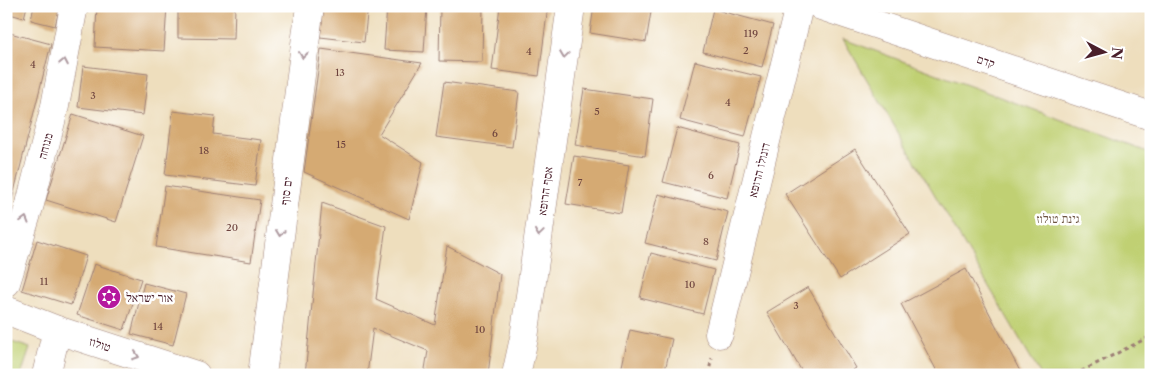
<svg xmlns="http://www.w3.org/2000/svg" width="1157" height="381" viewBox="0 0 1157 381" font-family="'Libre Caslon Text','Frank Ruhl Libre',serif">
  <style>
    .green { fill: #c0d073; stroke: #85784f }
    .building { fill: #d5aa73 }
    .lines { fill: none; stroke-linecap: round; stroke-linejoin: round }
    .minor-casing { stroke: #9c7e74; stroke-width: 29 }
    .path { stroke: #9c7e74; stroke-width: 3; stroke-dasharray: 4 4; stroke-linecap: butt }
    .minor { stroke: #fff; stroke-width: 28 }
    .oneway { stroke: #ae9aa0 }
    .labels { text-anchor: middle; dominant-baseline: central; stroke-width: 5; stroke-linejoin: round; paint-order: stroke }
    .number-label { font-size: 10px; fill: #6d423d }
    .street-label { font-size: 12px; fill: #4a1f2b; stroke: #fff }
    .park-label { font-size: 12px; fill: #6d5441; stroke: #fff }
    .poi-label { font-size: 12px; fill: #4a1f2b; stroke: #fff; text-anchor: start }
  </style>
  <rect width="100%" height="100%" fill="#fff"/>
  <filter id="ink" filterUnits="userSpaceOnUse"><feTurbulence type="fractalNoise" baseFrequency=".02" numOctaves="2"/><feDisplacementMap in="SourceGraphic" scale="10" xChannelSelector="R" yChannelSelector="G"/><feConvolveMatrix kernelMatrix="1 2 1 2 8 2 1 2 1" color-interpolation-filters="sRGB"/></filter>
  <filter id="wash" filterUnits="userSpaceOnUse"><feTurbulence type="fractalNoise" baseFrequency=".0096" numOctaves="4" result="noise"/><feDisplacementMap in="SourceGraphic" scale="20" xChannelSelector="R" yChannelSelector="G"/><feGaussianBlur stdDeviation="1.12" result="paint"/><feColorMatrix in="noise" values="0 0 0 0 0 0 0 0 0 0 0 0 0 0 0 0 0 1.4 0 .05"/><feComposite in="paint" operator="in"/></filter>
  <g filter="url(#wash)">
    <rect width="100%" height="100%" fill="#eedebd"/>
    <g class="green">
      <path d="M843 39 1151 153V375H1041Z"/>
      <path d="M6 340 30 348 21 375H6Z"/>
    </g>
    <g id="blocks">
      <g class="building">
        <path d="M6 6H27L24 18 6 13Z"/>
        <path d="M34 6H60L55 26 31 20Z"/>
        <path d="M97 6H167L164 51 95 47Z"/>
        <path d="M178 6H235L234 39 178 38Z"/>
        <path d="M324 6H368L364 42 320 37Z"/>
        <path d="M387 6H427L424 52 384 50Z"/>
        <path d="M440 6H483L482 62 439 61Z"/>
        <path d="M500 6H548L539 76 492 70Z"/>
        <path d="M594 6H652L646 42 590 33Z"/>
        <path d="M713 9 773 25 762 67 703 52Z"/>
        <path d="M6 32 51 44 7 220H6Z"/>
        <path d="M321 49 422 63 379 134 423 162 409 219 304 172Z"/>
        <path d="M695 61 761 77 745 137 680 120Z"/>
        <path d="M83 66 148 74 143 115 78 107Z"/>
        <path d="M444 82 519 92 512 147 436 137Z"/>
        <path d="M584 89 653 99 645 156 575 145Z"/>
        <path d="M173 111 215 116 213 134 261 140 255 186 165 175Z"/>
        <path d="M73 114 143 136 116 222 46 200Z"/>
        <path d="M677 128 740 145 727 198 663 182Z"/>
        <path d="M855 149 910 234 840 279 785 194Z"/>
        <path d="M574 156 629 165 621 213 566 204Z"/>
        <path d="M165 186 260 200 251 262 156 247Z"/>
        <path d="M658 194 728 212 716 261 645 243Z"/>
        <path d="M322 203 386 226 376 299 435 325 447 246 500 274 488 375H424L428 351 373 328 367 375H305Z"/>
        <path d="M37 240 86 256 71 305 22 290Z"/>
        <path d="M651 253 714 270 703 314 640 298Z"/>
        <path d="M94 264 141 279 124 330 77 315Z"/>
        <path d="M966 269 1022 375H939L901 304Z"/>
        <path d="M144 283 186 294 173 345 131 334Z"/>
        <path d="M808 287 856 368 845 375H804L767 312Z"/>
        <path d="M630 330 672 339 664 375H620Z"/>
      </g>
    </g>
  </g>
  <g filter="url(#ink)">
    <use href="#blocks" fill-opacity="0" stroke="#9c7e74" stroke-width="1"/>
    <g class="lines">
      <g class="minor-casing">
        <g id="minor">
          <path d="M821 6 1151 116"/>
          <path d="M6 283 30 204 55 106 74 6"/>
          <path d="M6 310 57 330 196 375"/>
          <path d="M719 334 799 6"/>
          <path d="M46 375 57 330"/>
          <path d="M262 375 310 6"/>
          <path d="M516 375 524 338 571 6"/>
        </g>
      </g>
      <g class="path">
        <path d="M708 375 712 358"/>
        <path d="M1074 375 1151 336"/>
      </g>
      <use href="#minor" class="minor"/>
    </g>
    <defs><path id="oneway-chevron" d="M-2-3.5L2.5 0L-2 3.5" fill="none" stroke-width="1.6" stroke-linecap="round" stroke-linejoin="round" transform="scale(1.25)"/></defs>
    <g class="oneway">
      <use href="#oneway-chevron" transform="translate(303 55) rotate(97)"/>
      <use href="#oneway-chevron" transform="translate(564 55) rotate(98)"/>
      <use href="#oneway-chevron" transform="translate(64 62) rotate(-79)"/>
      <use href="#oneway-chevron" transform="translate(25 220) rotate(-74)"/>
      <use href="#oneway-chevron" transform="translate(280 233) rotate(97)"/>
      <use href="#oneway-chevron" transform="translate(539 233) rotate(98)"/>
      <use href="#oneway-chevron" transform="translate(136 356) rotate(18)"/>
    </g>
  </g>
  <defs>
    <g id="synagogue-disc" transform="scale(1.25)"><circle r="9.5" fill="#b5179e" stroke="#fff"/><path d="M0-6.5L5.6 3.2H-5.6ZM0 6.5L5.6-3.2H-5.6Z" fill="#fff"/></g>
  </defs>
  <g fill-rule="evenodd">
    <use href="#synagogue-disc" x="109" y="297"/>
  </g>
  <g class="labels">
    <g class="number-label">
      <text x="751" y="33">119</text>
      <text x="746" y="50">2</text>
      <text x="529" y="51">4</text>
      <text x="33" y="64">4</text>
      <text x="340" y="72">13</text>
      <text x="93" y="95">3</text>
      <text x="728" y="102">4</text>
      <text x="597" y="111">5</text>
      <text x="495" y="133">6</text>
      <text x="341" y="144">15</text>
      <text x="204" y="150">18</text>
      <text x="711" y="175">6</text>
      <text x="580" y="182">7</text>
      <text x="232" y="227">20</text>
      <text x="706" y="241">8</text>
      <text x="44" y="281">11</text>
      <text x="690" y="284">10</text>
      <text x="796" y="305">3</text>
      <text x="158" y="326">14</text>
      <text x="480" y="329">10</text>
    </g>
    <g class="street-label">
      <text transform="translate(986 61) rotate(18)">קדם</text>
      <text transform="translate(45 146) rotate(-75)">מנוחה</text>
      <text transform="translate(759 170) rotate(-76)">דונולו הרופא</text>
      <text transform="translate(286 191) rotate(-83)">ים סוף</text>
      <text transform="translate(545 191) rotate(-82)">אסף הרופא</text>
      <text transform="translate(100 344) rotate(18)">טולוז</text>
    </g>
    <g class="park-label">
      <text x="1058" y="218">גינת טולוז</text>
    </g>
    <g class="poi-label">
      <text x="126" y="297">אור ישראל</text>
    </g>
  </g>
  <rect width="1157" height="381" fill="none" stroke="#fff" stroke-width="25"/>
  <g transform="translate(1104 52) rotate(96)" stroke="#ffffff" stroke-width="4" paint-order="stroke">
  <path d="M0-4L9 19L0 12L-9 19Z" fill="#4a1f2b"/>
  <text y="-8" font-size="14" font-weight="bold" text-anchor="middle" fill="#4a1f2b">N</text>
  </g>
</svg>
